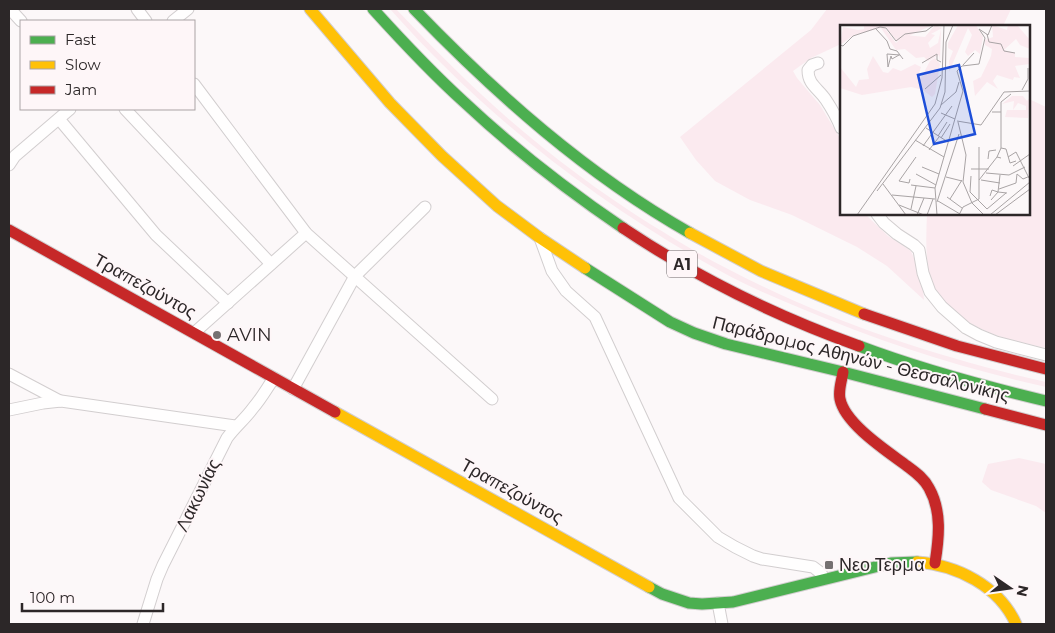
<svg xmlns="http://www.w3.org/2000/svg" width="1055" height="633" viewBox="0 0 1055 633" font-family="Montserrat,sans-serif">
  <style>
    .green { fill: #fbeaef }
    .lines { fill: none; stroke-linecap: round; stroke-linejoin: round }
    .street-casing { stroke: #d2cecf; stroke-width: 13 }
    .fast-casing { stroke: #d2cecf; stroke-width: 13 }
    .slow-casing { stroke: #d2cecf; stroke-width: 13 }
    .jam-casing { stroke: #d2cecf; stroke-width: 13 }
    .street { stroke: #fffefe; stroke-width: 11 }
    .fast { stroke: #4caf50; stroke-width: 11 }
    .slow { stroke: #ffc107; stroke-width: 11 }
    .jam { stroke: #c62828; stroke-width: 11 }
    .poi-dot { fill: #757071; stroke: #fef6f8; stroke-width: 2 }
    .labels { text-anchor: middle; dominant-baseline: central; stroke-width: 4; stroke-linejoin: round; paint-order: stroke }
    .shield { fill: #fef6f8; stroke: #6b6566; stroke-width: 1 }
    .shield-label { font-size: 16px; font-weight: bold; fill: #2c2728 }
    .street-label { font-size: 18px; fill: #2c2728; stroke: #fef6f8 }
    .poi-label { font-size: 18px; fill: #2c2728; stroke: #fef6f8; text-anchor: start }
    .inset-road { fill: none; stroke: #a9a4a5; stroke-width: 1 }
    .view { fill: #1d4ed8; fill-opacity: 0.15; stroke: #1d4ed8; stroke-width: 2.5 }
    .inset-edge { fill: none; stroke: #2c2728; stroke-width: 2.5 }
  </style>
  <rect width="100%" height="100%" fill="#fcf8f9"/>
  <g class="green">
    <path d="M390 9H396C419 33 442 57 466 80 522 134 584 182 650 224 675 239 700 255 726 268 827 321 936 357 1046 382V387C961 368 880 342 800 308 774 297 747 286 722 272 597 204 484 115 390 9Z"/>
    <path d="M827 9H1011L1003 26H841V44L811 58 793 71 797 78 820 105 841 140V214H865L888 236 911 251 916 263 923 291 924 300 887 266 857 247 792 215 750 200 715 181 696 160 680 137 811 30Z"/>
    <path d="M1029 99 1046 107V348C1006 339 973 333 944 301 940 296 934 292 932 286 925 263 926 237 927 214H1029Z"/>
    <path d="M1019 458 1046 464V513L1036 506 991 490 982 482 988 464Z"/>
  </g>
  <g class="lines">
    <g class="street-casing">
      <g id="street">
        <path d="M10 9 21 21"/>
        <path d="M137 9 146 21"/>
        <path d="M173 21 188 9"/>
        <path d="M818 63 812 65 808 70C808 85 818 88 826 100 832 109 837 118 841 128"/>
        <path d="M194 84 306 233 492 399"/>
        <path d="M125 109 271 264"/>
        <path d="M59 119 156 235 228 303"/>
        <path d="M9 165 15 156 70 109"/>
        <path d="M877 214 884 223 897 234 914 245 919 250 923 273 930 292 942 307 966 328 979 335 996 342 1046 355"/>
        <path d="M540 238 552 271 566 291 595 317 679 498 718 537 735 547 753 556 762 559 813 567 821 573 824 579"/>
        <path d="M194 333 306 233"/>
        <path d="M9 374 60 401"/>
        <path d="M293 389 355 276 425 207"/>
        <path d="M9 410 43 403 61 401 235 426"/>
        <path d="M718 603 722 624"/>
        <path d="M143 624 157 579 163 565 227 438C235 427 245 419 253 408 261 399 267 388 274 378"/>
      </g>
    </g>
    <g class="fast-casing">
      <g id="fast">
        <path d="M373 9C402 41 432 73 464 102 513 148 567 190 623 228"/>
        <path d="M414 9C496 94 586 174 690 233"/>
        <path d="M585 268 670 322 694 333 726 344 843 372 985 409"/>
        <path d="M859 346C920 369 983 386 1046 401"/>
        <path d="M649 587 662 594 689 603 702 604 733 602 891 563 917 562"/>
      </g>
    </g>
    <g class="slow-casing">
      <g id="slow">
        <path d="M310 9 390 103 442 156 497 206 540 238 585 268"/>
        <path d="M690 233 761 271 864 314"/>
        <path d="M335 412 649 587"/>
        <path d="M917 562C957 565 999 586 1016 624"/>
      </g>
    </g>
    <g class="jam-casing">
      <g id="jam">
        <path d="M623 228C696 277 776 316 859 346"/>
        <path d="M9 230 335 412"/>
        <path d="M864 314 957 346 1046 369"/>
        <path d="M843 372C842 380 838 390 840 399 845 424 887 451 907 466 915 472 924 478 929 488 942 511 939 538 935 563"/>
        <path d="M985 409 1046 425"/>
      </g>
    </g>
    <use href="#street" class="street"/>
    <use href="#fast" class="fast"/>
    <use href="#slow" class="slow"/>
    <use href="#jam" class="jam"/>
  </g>
  <g class="poi-dot">
    <circle cx="217" cy="335" r="5"/>
    <rect x="824" y="560" width="10" height="10" rx="2.5"/>
  </g>
  <g class="labels">
    <rect class="shield" x="667" y="250.5" width="30" height="27" rx="4"/>
    <g class="shield-label">
      <text x="682" y="264">Α1</text>
    </g>
    <g class="street-label">
      <text transform="translate(145 286) rotate(29)">Τραπεζούντος</text>
      <text transform="translate(861 359) rotate(14)">Παράδρομος Αθηνών - Θεσσαλονίκης</text>
      <text transform="translate(512 491) rotate(29)">Τραπεζούντος</text>
      <text transform="translate(198 495) rotate(-64)">Λακωνίας</text>
    </g>
    <g class="poi-label">
      <text x="227" y="335">AVIN</text>
      <text x="839" y="565">Νεο Τερμα</text>
    </g>
  </g>
  <g transform="translate(840 25)">
    <rect width="190" height="190" fill="#fcf8f9"/>
    <path d="M24 0H93L57 16 45 2 14 10 0 20 3 2 18 5 24 4ZM95 0 102 3 91 9 95 10 88 18 90 23 98 18 101 4 100 36 99 30 88 36 84 32 76 33 65 24 56 25 41 3 44 2 56 18 65 10 85 12ZM118 0H136L143 12 140 29 135 25 128 31 125 27 132 10 128 3 109 47V36L113 26 108 23V18ZM152 0 167 5 168 0H177L190 15V24L180 20 176 14 164 25 175 28V32L189 33 190 39 175 41 180 53 174 52 173 55 157 50 153 56 158 64 147 57 135 71 133 56 141 52 151 31 152 24 145 20V15L153 12ZM33 31 43 47 48 48 53 43 61 46 75 39 81 42 78 51 81 53 90 36 95 33 100 39 95 69 92 72 83 65 71 62 22 70 0 63V42L16 62 19 55 29 54 27 44ZM172 71H183L187 76 190 72 188 93 165 92 167 85H162H186V81L178 78 173 85 174 76 162 79Z" fill="#fbeaef"/>
    <path class="inset-road" d="M36 4 47 16 50 24 57 26 63 34M147 9 149 17 161 19 164 26 175 28M0 20 3 21 13 11 40 2 46 3 56 16 65 9 86 6 94 0M59 30 52 34 51 31 48 42 47 29 60 30M82 38 97 29V35L101 37M123 40 134 28M85 64 101 50M182 65 188 54V43M101 80 116 67 119 57M152 87H161V77L171 69M101 88 115 94M117 96 141 100 164 67 190 66M118 97 126 130 123 157 132 178 143 189M86 103 108 117M98 111 107 97M101 113 110 99M75 115 104 132M83 121 112 81M161 123V87M89 125 99 112M157 132 161 123 166 124 170 138 176 136M168 132 176 127 189 153M148 134 149 126 156 125M173 141 190 129M82 142 99 149M131 144H149M146 148 169 150 185 142M76 149 96 160M131 151 130 167 147 184M106 152 122 156M70 154 69 158 59 156 76 132M139 155 157 132 161 133M141 155 160 158M43 159 66 190M71 160 95 163M159 164 176 158 177 149 183 154 190 151M37 166 100 83 105 67 106 17 113 0M52 170 95 174M150 171 152 165 158 167 160 150M107 172 122 183M110 174 122 155M151 175 158 167 167 168M98 176 120 189M97 177 119 109M59 180 84 190M71 184 76 161M147 184 166 168M17 190 95 79 102 53 104 0M77 190 84 173M87 190 93 174M97 190 95 163 123 66 117 46 122 41 139 39 145 13 139 4 148 10 152 0M119 190 123 182 139 174V122M150 190 190 157M155 190 190 164"/>
    <path class="view" d="M119 40 135 109 94 119 78 50Z"/>
    <rect width="190" height="190" class="inset-edge"/>
  </g>
  <rect width="1055" height="633" fill="none" stroke="#2c2728" stroke-width="20"/>
  <rect x="20" y="20" width="175" height="90" fill="#fef6f8" stroke="#aaa3a5"/>
  <rect x="30" y="36" width="25" height="8" fill="#4caf50" stroke="#aaa3a5"/>
  <text x="65" y="45" font-size="15" fill="#2c2728">Fast</text>
  <rect x="30" y="61" width="25" height="8" fill="#ffc107" stroke="#aaa3a5"/>
  <text x="65" y="70" font-size="15" fill="#2c2728">Slow</text>
  <rect x="30" y="86" width="25" height="8" fill="#c62828" stroke="#aaa3a5"/>
  <text x="65" y="95" font-size="15" fill="#2c2728">Jam</text>
  <g transform="translate(1010 588) rotate(103)" stroke="#fef6f8" stroke-width="4" paint-order="stroke">
  <path d="M0-4L9 19L0 12L-9 19Z" fill="#2c2728"/>
  <text y="-8" font-size="14" font-weight="bold" text-anchor="middle" fill="#2c2728">N</text>
  </g>
  <path d="M22 603v8h141v-8" fill="none" stroke="#2c2728" stroke-width="2.5"/>
  <text x="30" y="603" font-size="15" fill="#2c2728" stroke="#fef6f8" stroke-width="4" paint-order="stroke">100 m</text>
</svg>
